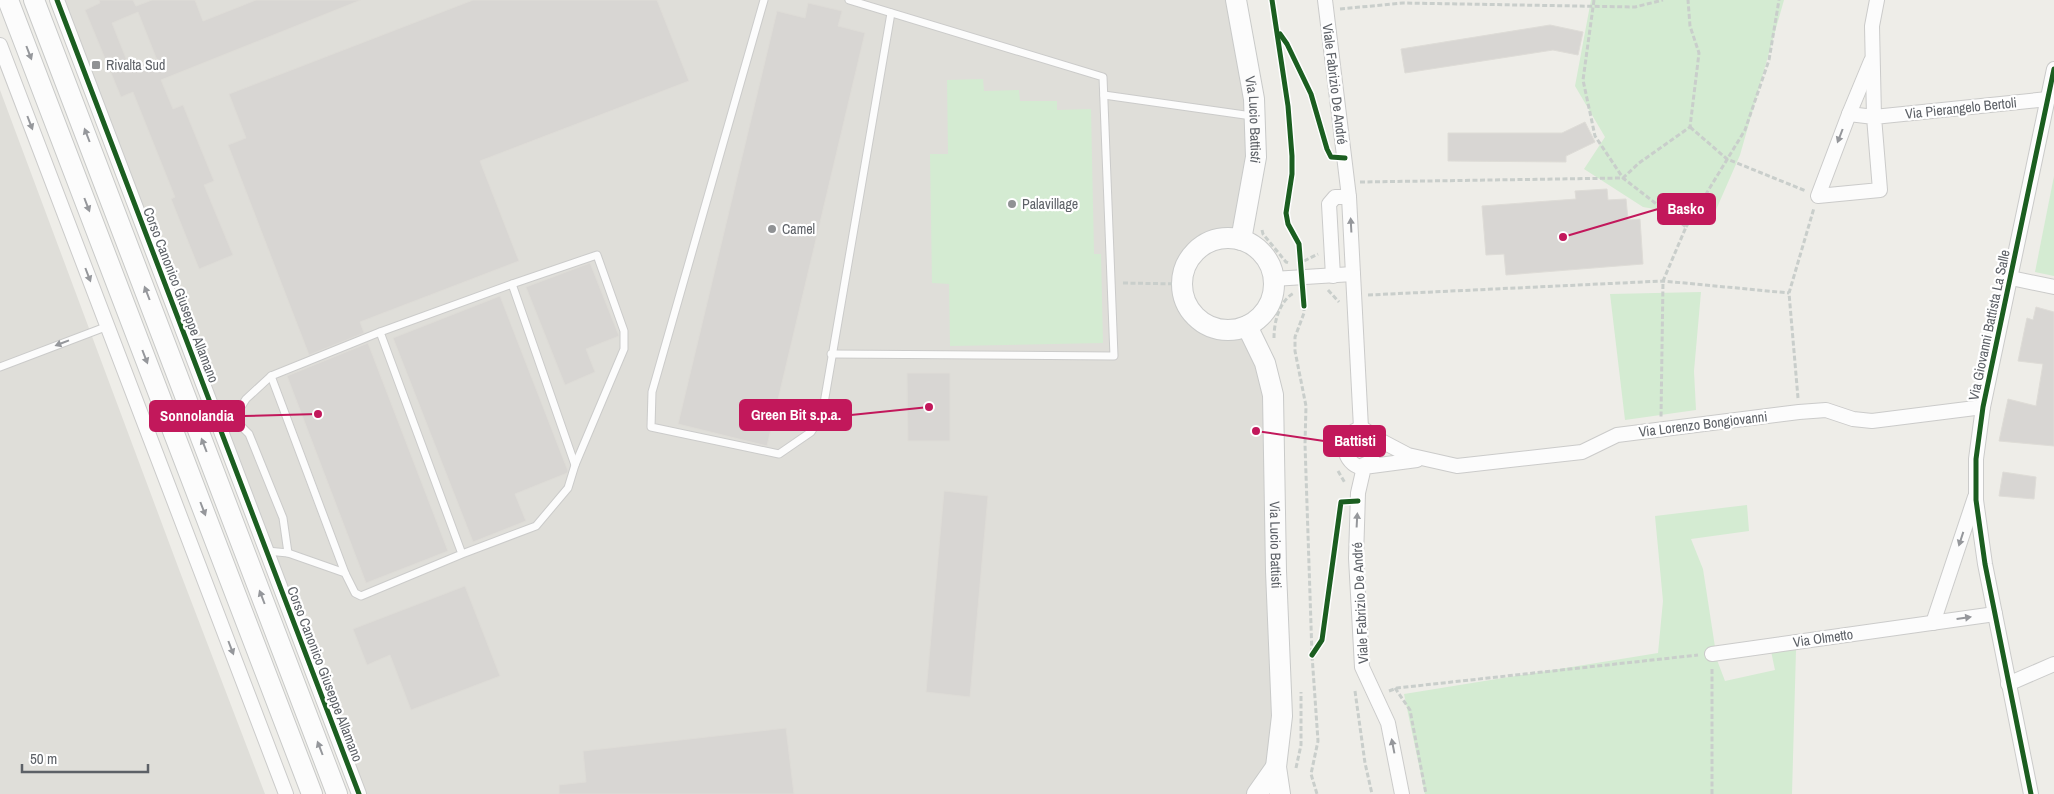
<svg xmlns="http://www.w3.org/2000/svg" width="2054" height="794" viewBox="0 0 2054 794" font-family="'Archivo Narrow',sans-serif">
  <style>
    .industrial { fill: #dfded9 }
    .green { fill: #d4ebd2 }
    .building { fill: #d8d6d3; stroke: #dedcd7; fill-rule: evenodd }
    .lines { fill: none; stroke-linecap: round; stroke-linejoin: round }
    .lane-casing { stroke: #cbcbca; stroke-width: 9 }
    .street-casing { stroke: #cbcbca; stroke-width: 16 }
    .secondary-casing { stroke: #c9cac9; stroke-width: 22 }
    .path { stroke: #c9cecb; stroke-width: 3; stroke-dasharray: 5 2.5; stroke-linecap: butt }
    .lane { stroke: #fcfcfc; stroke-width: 7 }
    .street { stroke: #fcfcfc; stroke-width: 14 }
    .secondary { stroke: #fcfcfc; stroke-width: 20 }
    .cycleway-casing { stroke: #fff; stroke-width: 8 }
    .cycleway { stroke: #1b5e20; stroke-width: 5 }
    .oneway { fill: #95979b }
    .poi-dot { fill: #909294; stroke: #fff; stroke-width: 2 }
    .labels { text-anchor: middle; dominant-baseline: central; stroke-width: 4.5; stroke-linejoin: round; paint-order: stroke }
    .poi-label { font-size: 14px; fill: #5d6167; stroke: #fff; text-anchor: start }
    .street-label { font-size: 14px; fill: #5d6167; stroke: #fff }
    .leader { fill: none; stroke: #c2185b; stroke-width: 2 }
    .callout-dot { fill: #c2185b; stroke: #fff; stroke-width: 2 }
    .callout { fill: #c2185b; stroke: #c2185b; stroke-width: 2 }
    .callout-label { font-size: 15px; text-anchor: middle; font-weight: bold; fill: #fff }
  </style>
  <rect width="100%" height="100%" fill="#eeede8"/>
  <g class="industrial">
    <path d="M57 0H1236L1254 99 1241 240 1225 238 1210 241 1196 251 1186 264 1182 278 1183 295 1190 311 1202 322 1214 328 1230 330 1247 326 1265 363 1282 716 1257 794H359Z"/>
    <path d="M0 90 180 572 265 794H0Z"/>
  </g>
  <g class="green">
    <path d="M1591 0H1784L1740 155 1712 219 1643 207 1584 169 1605 137 1575 86Z"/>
    <path d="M983 79 984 91 1019 90 1020 101H1057V110L1091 109 1094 254H1101L1103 343 950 346 949 284 932 283 930 154H948L947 80Z"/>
    <path d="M2054 176V276L2035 272Z"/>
    <path d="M1701 292 1694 371 1696 410 1625 420 1610 294Z"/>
    <path d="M1747 505 1749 531 1691 539 1703 569 1717 660 1725 681 1775 670 1771 651 1796 650 1792 794H1425L1404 694 1658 653 1663 601 1655 516Z"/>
  </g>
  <g class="building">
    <path d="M99 0H133L136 6 152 0H195L203 21 256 0H361L161 80 173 109 183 105 214 181 204 185 233 255 199 269 171 199 175 197 133 92 121 97 85 10 100 3ZM138 12 157 60 131 71 112 23Z"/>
    <path d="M473 0H657L689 81 480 161 519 261 360 322 364 333 309 355 228 145 246 138 229 94Z"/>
    <path d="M808 3 842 11 838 26 865 33 767 446 678 424 777 11 805 18Z"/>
    <path d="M1550 25 1583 32 1578 55 1553 50 1405 73 1401 49Z"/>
    <path d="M1585 122 1595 142 1566 156V162L1448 161V133H1562Z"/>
    <path d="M1607 189 1608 200 1626 199 1628 220 1640 219 1643 264 1506 275 1504 254 1486 255 1482 206 1576 199 1575 191Z"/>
    <path d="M590 263 619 336 586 349 595 372 565 385 526 287Z"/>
    <path d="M500 296 568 471 567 473 515 494 526 521 473 542 393 338Z"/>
    <path d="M2036 307 2054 312V446L1999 441 2008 399 2036 406 2043 364 2018 361 2027 318 2033 320Z"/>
    <path d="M368 343 448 551 366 583 287 376Z"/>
    <path d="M907 373H950V441H908Z"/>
    <path d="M2003 472 2036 477 2034 499 1999 496Z"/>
    <path d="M944 491 988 496 970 697 926 692Z"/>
    <path d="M465 586 500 676 411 710 390 655 367 665 353 629Z"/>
    <path d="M786 728 794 794H559V785L586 782 583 751Z"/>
  </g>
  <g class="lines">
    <g class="lane-casing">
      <g id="lane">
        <path d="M764 0 652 392 651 427 779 454 811 432 822 415 891 13"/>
        <path d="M1104 95 1252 116"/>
        <path d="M512 284 597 255 624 331V349L575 465"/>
        <path d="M831 354 1114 356 1103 77 849 0"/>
        <path d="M0 367 108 326"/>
        <path d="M234 419 249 434 283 518 288 553"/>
        <path d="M223 435 246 399 271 376"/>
        <path d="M267 551 288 553 345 573 355 593 361 596 462 554 536 526 568 488 575 465 512 284 380 332 462 554"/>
        <path d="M345 573 271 376 380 332"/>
      </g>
    </g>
    <g class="street-casing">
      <g id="street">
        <path d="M57 0 359 794"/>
        <path d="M1325 0 1349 197 1361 428"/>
        <path d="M1877 0 1872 26 1874 117 1880 190 1818 196 1849 114 1874 117 2048 99"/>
        <path d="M0 45 286 794"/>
        <path d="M1849 114 1871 61"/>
        <path d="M1333 276 1329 204 1335 197H1349"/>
        <path d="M2011 278 2054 287"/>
        <path d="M1273 279 1353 274"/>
        <path d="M1361 428C1376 434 1376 450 1370 462L1359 467C1340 459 1341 434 1361 428Z"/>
        <path d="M1370 435 1408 455 1457 466 1582 452 1617 435 1799 412 1826 410 1853 419 1872 421 1983 407"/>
        <path d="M1933 623 1975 497"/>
        <path d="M1712 654 1995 614"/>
        <path d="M2008 684 2054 664"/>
        <path d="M1402 794 1388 723 1362 667 1356 558 1358 493 1364 467 1417 460"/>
        <path d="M2031 794 1985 564 1976 500V459L1983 407 2054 69"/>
      </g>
    </g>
    <g class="secondary-casing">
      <g id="secondary">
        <path d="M8 0 312 794"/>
        <path d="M34 0 337 794"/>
        <path id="s1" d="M1236 0 1254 99 1256 157 1241 240"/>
        <circle cx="1228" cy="284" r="46"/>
        <path id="s2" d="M1247 326 1265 363 1273 395 1276 571 1282 716 1276 767 1280 794"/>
        <path d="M1257 794 1276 767"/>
      </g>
    </g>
    <g class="path">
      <path d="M1594 0 1583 80 1595 136 1623 178 1686 227 1663 281 1661 417"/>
      <path d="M1340 9 1403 3 1635 7 1663 0"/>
      <path d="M1690 127 1727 159 1806 191"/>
      <path d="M1360 182 1623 178 1639 163 1690 127 1699 53 1690 26 1688 0"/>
      <path d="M1686 227 1745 130 1769 60 1779 0"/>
      <path d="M1262 230 1263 234 1286 262 1289 263"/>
      <path d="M1304 261 1318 254"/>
      <path d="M1123 283 1182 284"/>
      <path d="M1328 290 1339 302"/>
      <path d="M1368 295 1663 281 1789 293"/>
      <path d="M1304 306V313L1295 337V351L1306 406 1305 444 1312 655 1318 741 1311 774 1317 794"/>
      <path d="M1274 338C1274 322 1279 301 1294 293"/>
      <path d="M1798 398 1789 293 1814 208"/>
      <path d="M1338 471 1345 483"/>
      <path d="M1712 669V794"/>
      <path d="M1395 688 1410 710 1426 794"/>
      <path d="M1355 691 1365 763 1372 794"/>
      <path d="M1389 691 1397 688 1698 655"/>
      <path d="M1296 768 1301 745V692"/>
    </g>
    <use href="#lane" class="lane"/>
    <use href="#street" class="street"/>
    <use href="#secondary" class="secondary"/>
    <g class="cycleway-casing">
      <g id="cycleway">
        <path d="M57 0 359 794"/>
        <path d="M1272 0 1288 106 1292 156V174L1286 213 1288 224 1299 244 1304 306"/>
        <path d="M1280 34 1287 44 1311 94 1327 149 1331 157 1345 158"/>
        <path d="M1312 655 1322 640 1341 502 1358 501"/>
        <path d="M2031 794 1985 564 1976 500V459L1983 407 2054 69"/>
      </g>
    </g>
    <use href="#cycleway" class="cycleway"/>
  </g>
  <defs><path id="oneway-solid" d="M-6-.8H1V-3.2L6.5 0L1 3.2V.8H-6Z" transform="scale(1.25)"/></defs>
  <g class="oneway">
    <use href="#oneway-solid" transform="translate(29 53) rotate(69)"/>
    <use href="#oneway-solid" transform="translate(30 123) rotate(69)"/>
    <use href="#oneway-solid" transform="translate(87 135) rotate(-111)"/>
    <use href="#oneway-solid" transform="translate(1840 136) rotate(111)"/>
    <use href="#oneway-solid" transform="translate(87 205) rotate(69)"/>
    <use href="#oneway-solid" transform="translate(1351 225) rotate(-93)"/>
    <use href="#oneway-solid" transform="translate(88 275) rotate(69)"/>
    <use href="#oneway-solid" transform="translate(147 293) rotate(-111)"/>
    <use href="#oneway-solid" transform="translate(62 343) rotate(159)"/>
    <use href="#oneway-solid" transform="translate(145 357) rotate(69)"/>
    <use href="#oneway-solid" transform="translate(204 445) rotate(-111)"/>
    <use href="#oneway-solid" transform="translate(203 509) rotate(69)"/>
    <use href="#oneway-solid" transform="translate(1357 520) rotate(-87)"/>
    <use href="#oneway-solid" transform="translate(1961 539) rotate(108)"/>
    <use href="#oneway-solid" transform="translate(262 597) rotate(-111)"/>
    <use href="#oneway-solid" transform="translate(1964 618) rotate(-8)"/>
    <use href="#oneway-solid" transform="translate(231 648) rotate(69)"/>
    <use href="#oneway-solid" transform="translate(1393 746) rotate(-101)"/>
    <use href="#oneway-solid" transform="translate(320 748) rotate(-111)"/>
  </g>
  <g class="poi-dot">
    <rect x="91" y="60" width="10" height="10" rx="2.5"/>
    <circle cx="1012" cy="204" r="5"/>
    <circle cx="772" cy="229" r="5"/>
  </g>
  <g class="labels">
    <g class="poi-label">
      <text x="106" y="65">Rivalta Sud</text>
      <text x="1022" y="204">Palavillage</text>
      <text x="782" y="229">Camel</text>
    </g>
    <g class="street-label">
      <text transform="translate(1335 84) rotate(83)">Viale Fabrizio De André</text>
      <text transform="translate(1961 108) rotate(-6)">Via Pierangelo Bertoli</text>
      <text stroke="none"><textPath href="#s1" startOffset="121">Via Lucio Battisti</textPath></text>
      <text transform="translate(181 295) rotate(69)">Corso Canonico Giuseppe Allamano</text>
      <text transform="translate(1989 325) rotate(-78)">Via Giovanni Battista La Salle</text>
      <text transform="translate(1703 424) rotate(-7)">Via Lorenzo Bongiovanni</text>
      <text stroke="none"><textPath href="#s2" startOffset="224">Via Lucio Battisti</textPath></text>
      <text transform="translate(1360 603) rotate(-93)">Viale Fabrizio De André</text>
      <text transform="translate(1823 638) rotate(-8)">Via Olmetto</text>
      <text transform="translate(325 674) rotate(69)">Corso Canonico Giuseppe Allamano</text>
    </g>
  </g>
  <path class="leader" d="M1563 237L1658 209M929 407L851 415M318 414L244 416M1256 431L1324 441"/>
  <g class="callout-dot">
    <circle cx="1563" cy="237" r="5"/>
    <circle cx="929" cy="407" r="5"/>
    <circle cx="318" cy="414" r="5"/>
    <circle cx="1256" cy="431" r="5"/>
  </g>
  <g class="callout">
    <rect x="1658" y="194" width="57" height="30" rx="5"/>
    <rect x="740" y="400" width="111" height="30" rx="5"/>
    <rect x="150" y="401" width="94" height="30" rx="5"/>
    <rect x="1324" y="426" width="61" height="30" rx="5"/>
  </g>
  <g class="callout-label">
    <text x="1686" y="214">Basko</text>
    <text x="796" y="420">Green Bit s.p.a.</text>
    <text x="197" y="421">Sonnolandia</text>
    <text x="1355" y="446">Battisti</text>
  </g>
  <path d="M22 764v8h126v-8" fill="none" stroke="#5d6167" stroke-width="2.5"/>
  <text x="30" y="764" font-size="15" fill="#5d6167" stroke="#ffffff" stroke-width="4" paint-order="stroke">50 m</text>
</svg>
